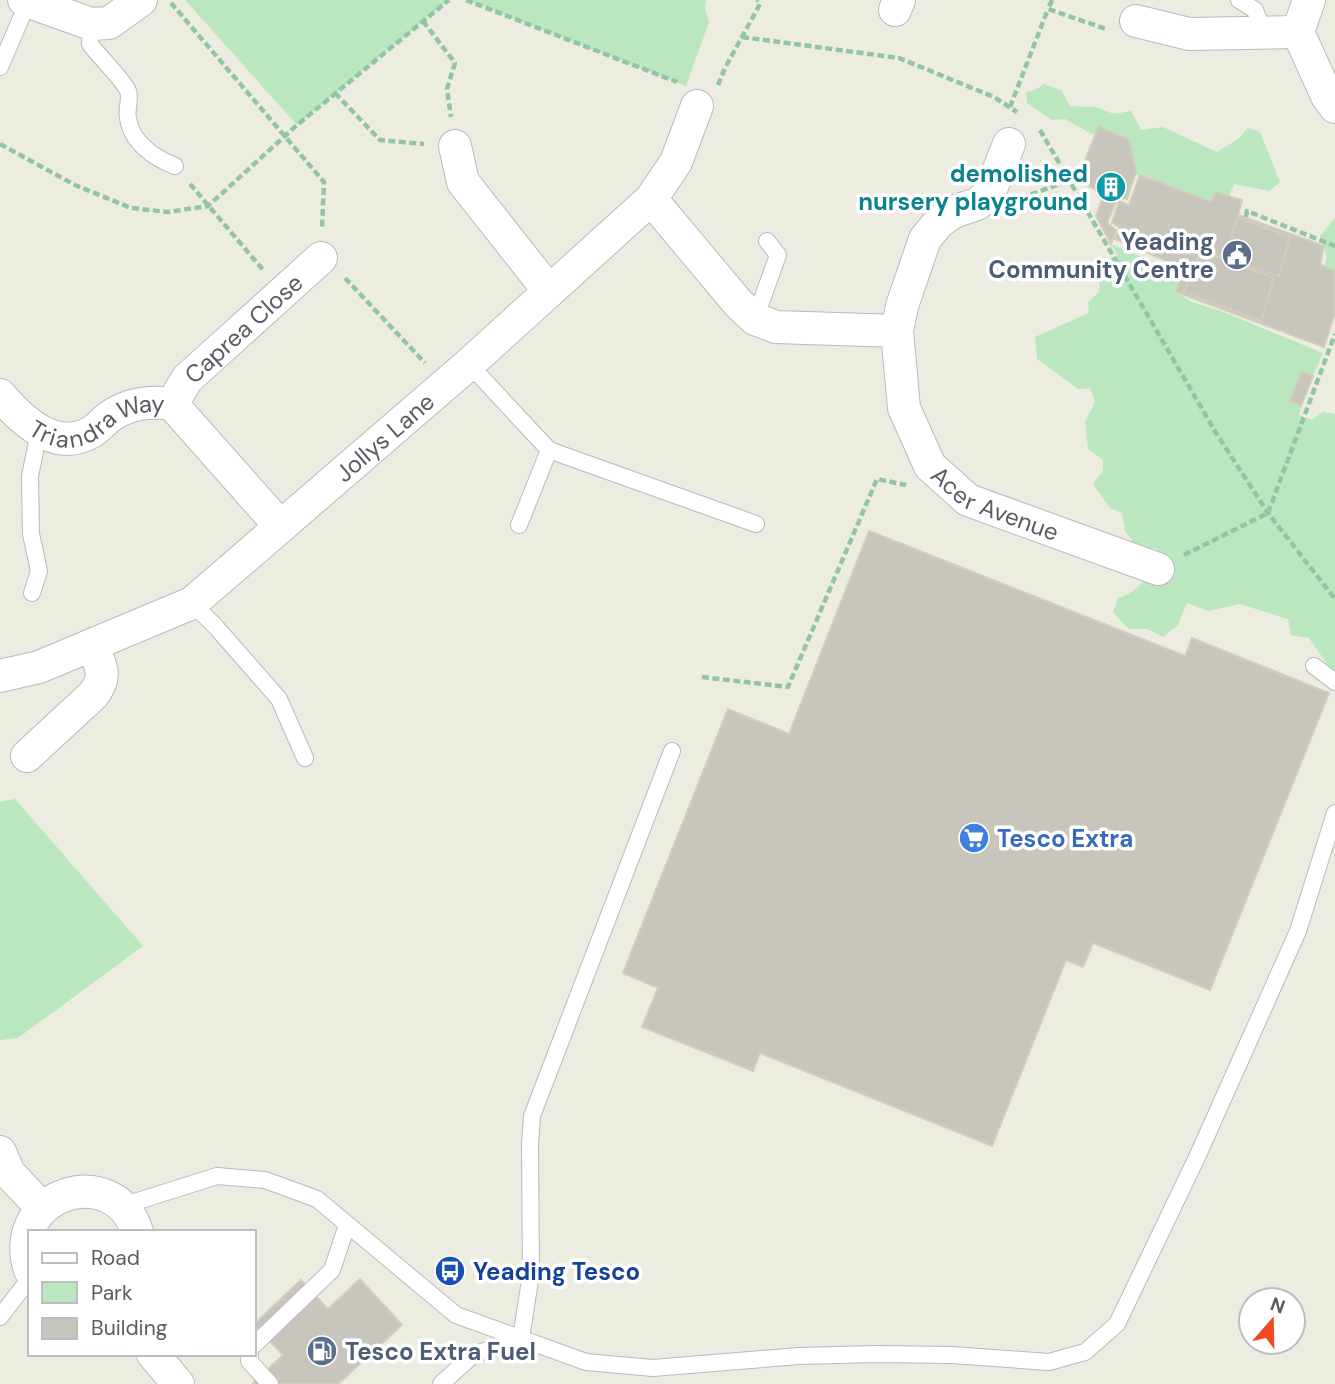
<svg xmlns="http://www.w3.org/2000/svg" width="1335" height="1384" viewBox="0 0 1335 1384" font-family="'DM Sans',sans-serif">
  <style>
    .green { fill: #bae6c0 }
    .building { fill: #c8c5bd; stroke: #d2cebe; stroke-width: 2 }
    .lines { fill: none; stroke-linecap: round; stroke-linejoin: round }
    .service-casing { stroke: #b8bac0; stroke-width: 18 }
    .minor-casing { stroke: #b8bac0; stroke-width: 34 }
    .path { stroke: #92c5a7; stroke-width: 4.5; stroke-dasharray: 7 3.5; stroke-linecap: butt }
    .service { stroke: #fff; stroke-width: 16 }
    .minor { stroke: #fff; stroke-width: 32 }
    .labels { text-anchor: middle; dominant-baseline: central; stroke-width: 7; stroke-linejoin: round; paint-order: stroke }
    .culture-label { font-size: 24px; font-weight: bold; fill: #0d838f; stroke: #fff; text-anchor: end }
    .service-label { font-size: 24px; font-weight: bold; fill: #4e5e75; stroke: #fff; text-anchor: end }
    .street-label { font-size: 24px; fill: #595c62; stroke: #fff }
    .shop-label { font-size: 24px; font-weight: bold; fill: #366cbe; stroke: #fff; text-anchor: start }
    .transit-label { font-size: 24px; font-weight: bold; fill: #164399; stroke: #fff; text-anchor: start }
  </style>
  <rect width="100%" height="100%" fill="#edece0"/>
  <g class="green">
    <path d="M185 0H449L297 125Z"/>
    <path d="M466 0H706L705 8 709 22 686 86Z"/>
    <path d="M1044 84 1061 90 1070 106 1096 107 1114 114 1131 111 1141 130 1163 127 1217 152 1238 139 1248 128 1260 132 1280 182 1269 191 1234 184 1229 196 1211 202 1115 167 1111 134H1092L1065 119 1052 120 1027 103 1026 92 1035 90Z"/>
    <path d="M1335 218V270H1324L1327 257 1320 236Z"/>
    <path d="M1111 244 1182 274 1176 292 1192 302 1221 311 1323 353 1313 376 1302 371 1290 401 1301 406 1299 415 1312 420 1323 412 1335 414V670L1330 668 1309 638 1291 635 1288 619 1240 604 1208 611 1187 603 1178 625 1163 637 1147 629H1129L1113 612 1118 598C1142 591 1151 572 1158 549L1136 546 1125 531 1122 513 1110 508 1093 484 1103 471V460L1088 449 1085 422 1095 402 1090 388 1078 389 1037 359 1035 337 1089 313 1088 302 1099 292 1101 261 1118 256Z"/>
    <path d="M15 799 143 946 18 1038 0 1040V802Z"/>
  </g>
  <g class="building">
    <path d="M1099 126 1129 140 1136 172 1127 199 1118 197 1107 223 1116 230 1111 244 1096 216 1104 194 1077 180Z"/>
    <path d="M1140 175 1211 202 1215 192 1242 200 1238 215 1324 246 1320 264 1335 271V313L1324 347 1176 292 1183 268 1115 239 1120 227 1112 223 1119 201 1129 205Z"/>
    <path d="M1238 218 1290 237 1279 276 1223 258Z"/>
    <path d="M1201 251 1274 278 1261 321 1184 292Z"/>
    <path d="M1302 371 1313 376 1301 406 1290 401Z"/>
    <path d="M869 531 1185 656 1192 638 1329 693 1210 990 1093 943 1083 967 1066 960 992 1146 760 1053 753 1071 642 1027 658 988 623 973 728 709 789 734Z"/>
    <path d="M360 1279 402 1325 338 1384H254L253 1383 283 1355 254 1324 301 1280 328 1309Z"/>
  </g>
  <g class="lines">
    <g class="service-casing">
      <g id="service">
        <path d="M1239 0 1255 10 1264 33"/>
        <path d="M91 24 90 44C97 54 125 82 128 91 131 99 126 109 128 118 131 142 154 158 175 166"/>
        <path d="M0 67 28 2"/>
        <path d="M755 319 778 255 767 241"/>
        <path d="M469 364 549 450 756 524"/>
        <path d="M519 525 549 450"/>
        <path d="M32 593 39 571 31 534 30 476 39 432"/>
        <path d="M192 603 216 627 279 699 305 758"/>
        <path d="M1314 666 1335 682"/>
        <path d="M122 1206 217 1176 265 1180 317 1199 456 1315 586 1362 653 1368 799 1356 876 1354 952 1355 1049 1362 1085 1352 1117 1324 1198 1155 1298 931 1335 813"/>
        <path d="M0 1317 30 1278"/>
        <path d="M521 1338 531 1274 530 1145 532 1116 672 751"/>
        <path d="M254 1345 332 1270 347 1225"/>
        <path d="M250 1354 249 1361 270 1384"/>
        <path d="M441 1384 473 1355 521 1338"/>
      </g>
    </g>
    <g class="minor-casing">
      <g id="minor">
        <path d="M24 0 91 24 109 23 141 0"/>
        <path d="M1309 0 1298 32 1327 96 1335 107"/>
        <path d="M895 10 899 0"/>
        <path d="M1136 21 1189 34 1298 32"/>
        <path id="s1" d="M1009 144 989 194 977 204 953 212 938 223 925 239 902 306 897 331 904 408 930 466 968 500 1158 569"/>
        <path d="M455 146 463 182 549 291"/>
        <path d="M651 199 738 303 755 319 776 327 897 331"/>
        <path id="s2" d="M0 395C22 421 57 454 93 431 99 427 104 421 109 417 129 403 149 401 172 404L280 526"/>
        <path id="s3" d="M172 404 187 379 321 258"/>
        <path id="s4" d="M0 676 39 667 192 603 469 364 651 199 676 162 697 106"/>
        <path d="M27 756 93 695C108 676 101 667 93 646"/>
        <path d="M0 1152 9 1173 42 1208"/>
        <path d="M30 1270C5 1192 116 1160 137 1232"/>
        <path d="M153 1354 178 1384"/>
      </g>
    </g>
    <g class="path">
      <path d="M466 0 677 82"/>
      <path d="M1052 0 1048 9 1106 29"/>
      <path d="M171 3 324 182 322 229"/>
      <path d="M423 21 455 63 447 89 451 117"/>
      <path d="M742 37 899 58 994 97 1017 112"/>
      <path d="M718 85 725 68 760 4 757 0"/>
      <path d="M335 93 380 140 424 144"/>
      <path d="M1010 107 1048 9"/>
      <path d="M1040 130 1216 433 1268 513 1335 599"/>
      <path d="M0 144 75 185 131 208 168 212 208 206 297 125 449 0"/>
      <path d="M190 184 264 271"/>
      <path d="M1021 198 1068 181"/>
      <path d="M1246 217 1247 211 1335 246"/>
      <path d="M345 278 425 363"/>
      <path d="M1184 555 1268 513 1335 334"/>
      <path d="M702 677 788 687 877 479 906 485"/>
    </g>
    <use href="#service" class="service"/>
    <use href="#minor" class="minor"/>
  </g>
  <defs>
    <g id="building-disc" transform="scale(1.575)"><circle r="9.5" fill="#0f9aa8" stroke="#fff"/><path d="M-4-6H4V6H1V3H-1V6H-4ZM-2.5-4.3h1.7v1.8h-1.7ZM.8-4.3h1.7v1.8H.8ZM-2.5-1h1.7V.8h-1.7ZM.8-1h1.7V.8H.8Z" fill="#fff"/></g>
    <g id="civic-disc" transform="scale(1.575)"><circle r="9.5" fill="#5c6f8a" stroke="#fff"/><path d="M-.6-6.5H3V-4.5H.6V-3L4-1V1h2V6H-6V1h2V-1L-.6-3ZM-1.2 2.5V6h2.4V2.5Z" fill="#fff"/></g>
    <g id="supermarket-disc" transform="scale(1.575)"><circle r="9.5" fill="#3f7fe0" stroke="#fff"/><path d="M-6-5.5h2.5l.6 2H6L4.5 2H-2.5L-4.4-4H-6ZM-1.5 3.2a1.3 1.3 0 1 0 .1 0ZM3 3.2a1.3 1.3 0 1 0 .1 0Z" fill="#fff"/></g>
    <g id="bus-disc" transform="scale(1.575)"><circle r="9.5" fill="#1a4fb4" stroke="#fff"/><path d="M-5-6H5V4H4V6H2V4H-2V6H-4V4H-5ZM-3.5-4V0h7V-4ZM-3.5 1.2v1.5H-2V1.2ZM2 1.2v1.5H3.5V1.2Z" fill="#fff"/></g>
    <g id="fuel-disc" transform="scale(1.575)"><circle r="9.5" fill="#5c6f8a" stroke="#fff"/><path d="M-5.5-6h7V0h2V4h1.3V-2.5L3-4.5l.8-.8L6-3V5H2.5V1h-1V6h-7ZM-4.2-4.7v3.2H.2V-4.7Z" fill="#fff"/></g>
  </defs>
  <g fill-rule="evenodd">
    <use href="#building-disc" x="1111" y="187"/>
    <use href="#civic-disc" x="1237" y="255"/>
    <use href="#supermarket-disc" x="974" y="838"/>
    <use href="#bus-disc" x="450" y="1271"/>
    <use href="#fuel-disc" x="322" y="1351"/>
  </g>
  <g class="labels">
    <g class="culture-label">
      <text x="1088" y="173">demolished<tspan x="1088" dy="28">nursery playground</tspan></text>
    </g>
    <g class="service-label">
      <text x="1214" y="241">Yeading<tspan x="1214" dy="28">Community Centre</tspan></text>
      <text x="345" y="1351" text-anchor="start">Tesco Extra Fuel</text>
    </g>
    <g class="street-label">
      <text stroke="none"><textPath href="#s3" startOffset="105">Caprea Close</textPath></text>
      <text stroke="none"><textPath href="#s2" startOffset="117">Triandra Way</textPath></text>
      <text stroke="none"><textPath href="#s4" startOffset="460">Jollys Lane</textPath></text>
      <text stroke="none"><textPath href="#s1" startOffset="448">Acer Avenue</textPath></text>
    </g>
    <g class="shop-label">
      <text x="997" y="838">Tesco Extra</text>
    </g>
    <g class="transit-label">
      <text x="473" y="1271">Yeading Tesco</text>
    </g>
  </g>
  <rect x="28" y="1230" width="228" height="126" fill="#ffffff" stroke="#bdbec0" stroke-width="2"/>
  <rect x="42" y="1253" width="35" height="10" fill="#ffffff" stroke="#bdbec0" stroke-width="2"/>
  <text x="91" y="1265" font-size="21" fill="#595c62">Road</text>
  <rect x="42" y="1282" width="35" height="21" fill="#bae6c0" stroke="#bdbec0" stroke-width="2"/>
  <text x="91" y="1300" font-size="21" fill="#595c62">Park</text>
  <rect x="42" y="1318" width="35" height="21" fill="#c8c5bd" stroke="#bdbec0" stroke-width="2"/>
  <text x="91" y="1335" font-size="21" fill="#595c62">Building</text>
  <g transform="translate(1272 1321) rotate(20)"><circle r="33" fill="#ffffff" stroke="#bdbec0" stroke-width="2"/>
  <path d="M0-5L12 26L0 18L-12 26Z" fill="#f24a21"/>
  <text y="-10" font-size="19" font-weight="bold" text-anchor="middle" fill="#595c62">N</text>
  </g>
</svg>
